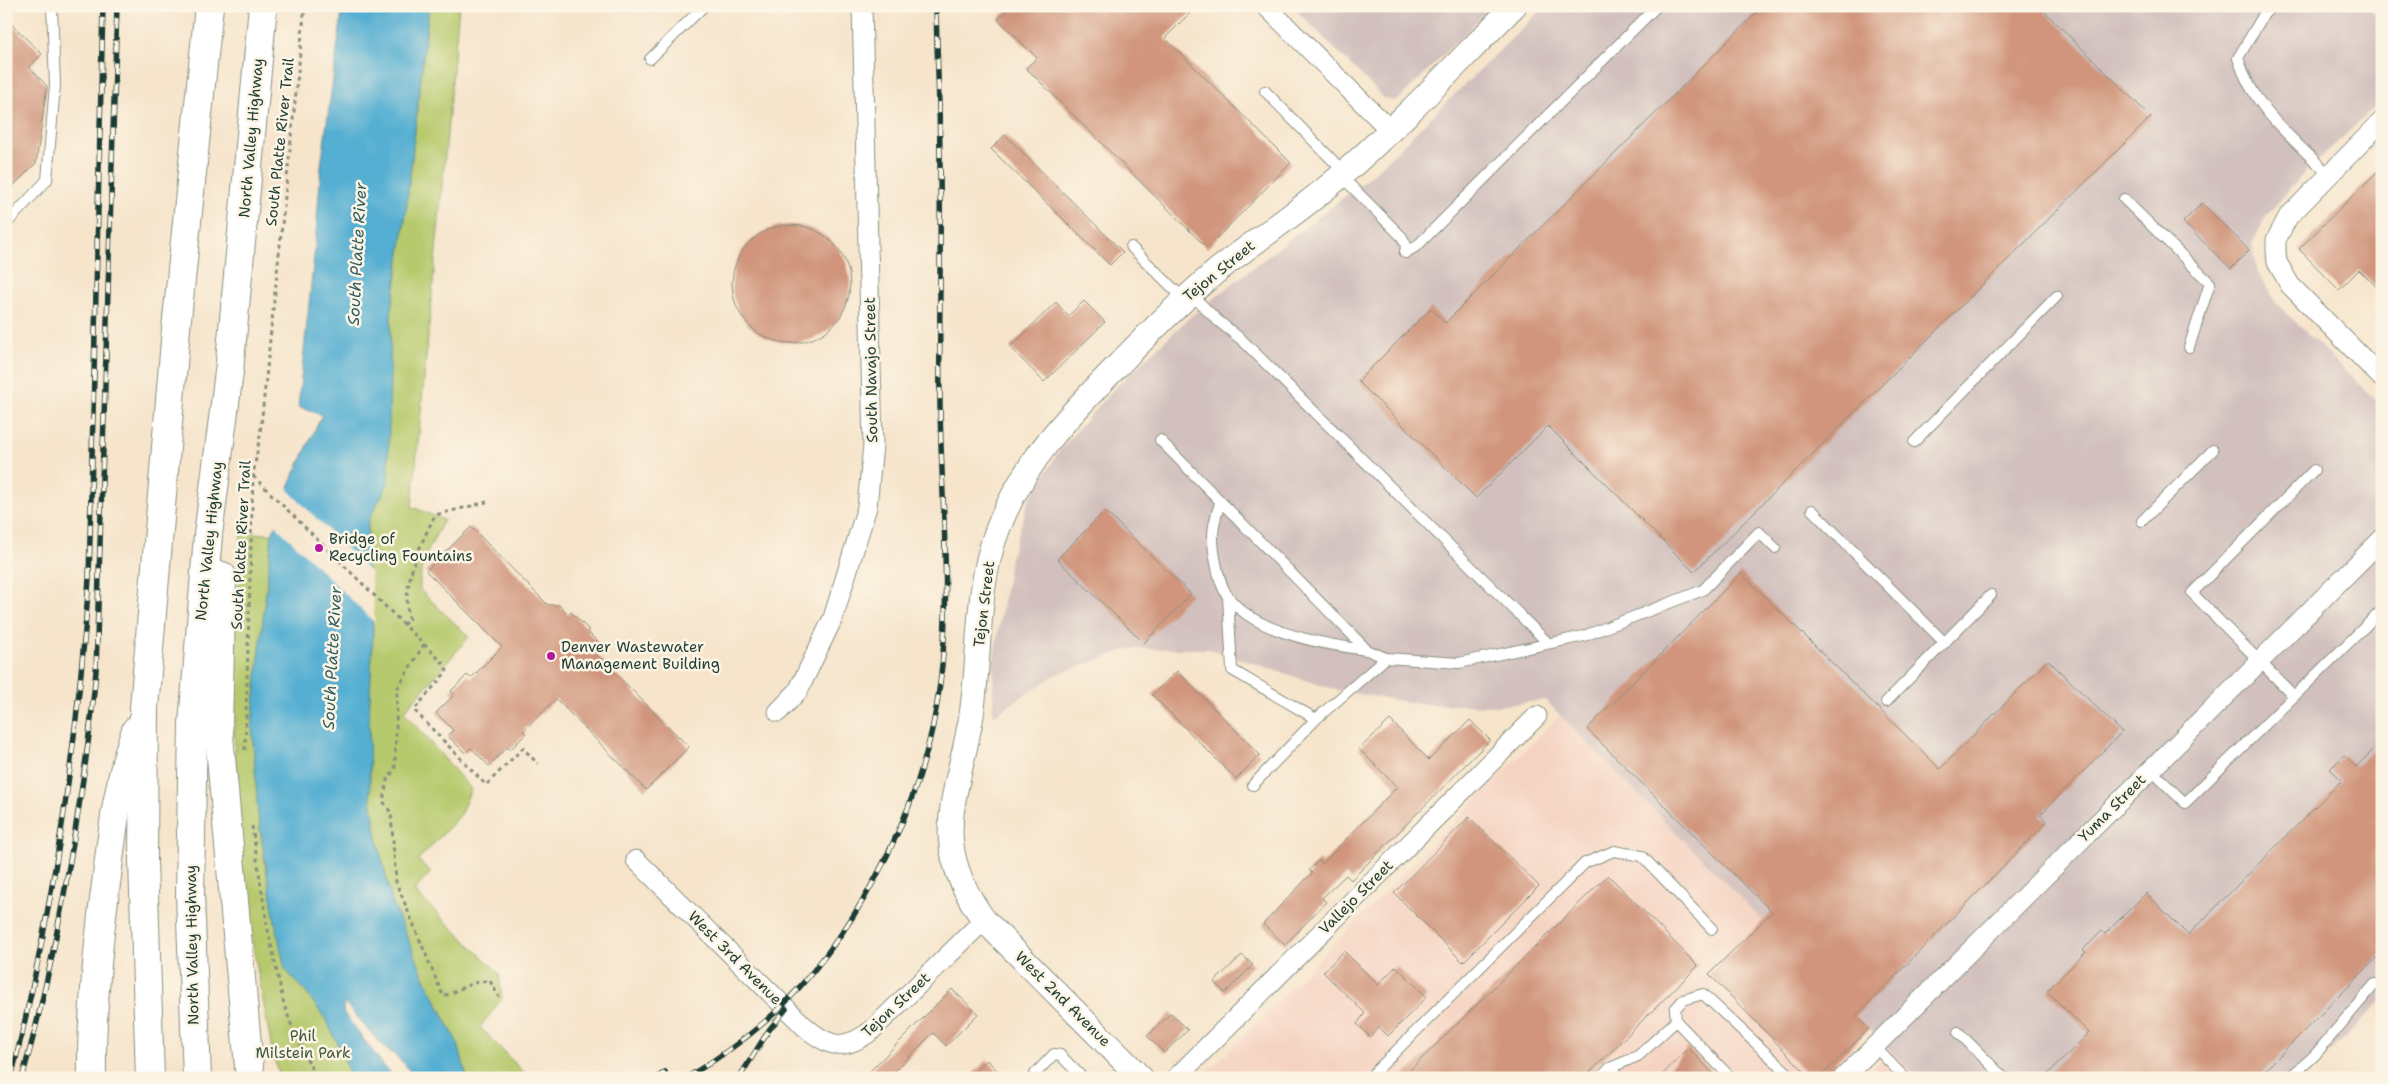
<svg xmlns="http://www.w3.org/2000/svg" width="2388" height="1084" viewBox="0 0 2388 1084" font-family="'Shantell Sans',sans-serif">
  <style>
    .built { fill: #f5d3c2 }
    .industrial { fill: #d1c0bd }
    .green { fill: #b6c96c; stroke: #6a8350 }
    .water { fill: #55afd2; stroke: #3a7683 }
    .pier { fill: #f6e4cb }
    .building { fill: #d0957c }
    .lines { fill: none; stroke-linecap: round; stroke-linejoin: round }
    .service-casing { stroke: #8a9080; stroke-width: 12 }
    .minor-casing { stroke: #8a9080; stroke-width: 21 }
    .tertiary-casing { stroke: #8a9080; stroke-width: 26 }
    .motorway-casing { stroke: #8a9080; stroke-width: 30 }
    .path { stroke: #8a9080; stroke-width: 3; stroke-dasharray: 4 4; stroke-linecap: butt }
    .service { stroke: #fff; stroke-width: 10 }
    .minor { stroke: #fff; stroke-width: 19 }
    .tertiary { stroke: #fff; stroke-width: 24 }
    .motorway { stroke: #fff; stroke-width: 28 }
    .rail-casing { stroke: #1f3d34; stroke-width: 5.5 }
    .rail { stroke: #fcf5e5; stroke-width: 4; stroke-dasharray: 11; stroke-linecap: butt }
    .poi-dot { fill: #b5179e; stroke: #fcf5e5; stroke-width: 2 }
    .labels { text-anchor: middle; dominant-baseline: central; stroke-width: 5; stroke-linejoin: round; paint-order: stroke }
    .street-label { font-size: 15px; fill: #1f3d34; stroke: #fcf5e5 }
    .poi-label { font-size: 15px; fill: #1f3d34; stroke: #fcf5e5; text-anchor: start }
    .park-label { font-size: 15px; fill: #3d593f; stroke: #fcf5e5 }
    .water-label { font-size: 16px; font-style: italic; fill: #2f5f63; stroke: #fcf5e5 }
  </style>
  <rect width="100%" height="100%" fill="#fcf5e5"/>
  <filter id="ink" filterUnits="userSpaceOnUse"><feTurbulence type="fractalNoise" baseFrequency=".02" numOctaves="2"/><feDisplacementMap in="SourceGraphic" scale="10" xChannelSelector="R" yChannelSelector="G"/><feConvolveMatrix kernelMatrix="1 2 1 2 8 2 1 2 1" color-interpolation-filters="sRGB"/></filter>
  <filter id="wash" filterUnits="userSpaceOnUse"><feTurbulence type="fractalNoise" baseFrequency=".0096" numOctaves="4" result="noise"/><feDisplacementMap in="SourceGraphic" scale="20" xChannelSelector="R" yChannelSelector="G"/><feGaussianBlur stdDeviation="1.12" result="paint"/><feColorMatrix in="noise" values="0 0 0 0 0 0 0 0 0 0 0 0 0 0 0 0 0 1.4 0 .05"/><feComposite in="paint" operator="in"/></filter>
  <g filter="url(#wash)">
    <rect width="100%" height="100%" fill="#f6e4cb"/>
    <g class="built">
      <path d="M1560 715 1870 1029 1821 1078H1202Z"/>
      <path d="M1891 1050 1918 1078H1863Z"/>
    </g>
    <g class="industrial">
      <path d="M1292 6H1492L1399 99 1394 101 1384 98Z"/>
      <path d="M1545 6H2367L2382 21V101L2304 173 2266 216 2252 244 2258 273 2276 303 2382 406V1000L2304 1078H1918L1545 700 1497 706 1419 704 1336 690 1209 649H1128L1055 675 993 716V661L1011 556 1029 499 1059 451 1113 390 1191 316 1370 177Z"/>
    </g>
    <g class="green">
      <path d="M429 6H459L412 507 444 520C432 543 418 564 420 590L469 637 404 712 471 789 459 817 418 860 431 872 414 891 499 973 502 999 480 1027 529 1078H467L458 1044 426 981 392 902 377 838 370 793 369 719 373 630 367 557 368 521 376 505 388 378 391 314 405 219Z"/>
      <path d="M241 533 272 534 252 725 258 814 265 864 285 969 306 992 327 1021 345 1060 350 1078H281L273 1056 244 895 236 812 233 670Z"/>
    </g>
    <path class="water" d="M343 6H429L405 219 391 314 388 484 368 521 367 557 373 630 369 719 370 793 377 838 392 902 426 981 458 1044 467 1078H414L404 1063 380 1043 344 1002 343 1012 393 1078H350L345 1060 327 1021 306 992 285 969 275 922 258 814 252 725 272 534 292 479 322 415 298 407 315 247 321 166Z"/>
    <path class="pier" d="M286 488 370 572 375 623 273 523Z"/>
    <g id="blocks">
      <g class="building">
        <path d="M1011 6H1197L1165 38 1291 163 1207 248 1026 68 1037 58 998 19Z"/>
        <path d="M1763 6H2039L2151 117 1694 572 1548 426 1476 498 1358 381 1431 308 1445 323Z"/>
        <path d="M6 19 42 54 29 67 47 86 36 163 6 193Z"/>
        <path d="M1005 135 1123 252 1110 265 991 149Z"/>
        <path d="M2382 167V292L2359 270 2339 290 2299 249Z"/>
        <path d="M2202 203 2249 250 2231 269 2183 222Z"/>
        <circle cx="791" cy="284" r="59"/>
        <path d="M1084 301 1105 322 1044 382 1010 347 1056 302 1068 316Z"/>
        <path d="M1105 511 1191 594 1144 643 1057 559Z"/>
        <path d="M471 527 548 605H559L568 614 571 612 589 630 587 631 599 643 592 650 689 747 646 790 556 699 523 731 526 734 510 750 507 747 489 766 471 748 465 753 448 736 453 730 436 713 454 695 451 691 467 675 471 678 502 647 426 571Z"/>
        <path d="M1741 573 1940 769 2048 660 2122 732 2040 815 2047 822 1856 1016 1869 1029 1819 1078H1811L1709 974 1772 912 1587 729Z"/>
        <path d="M1177 671 1260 755 1236 779 1152 695Z"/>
        <path d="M1390 720 1429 760 1470 720 1490 740 1351 880 1346 875 1322 898 1326 902 1285 945 1263 924 1312 873 1309 870 1319 860 1322 864 1397 787 1359 749Z"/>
        <path d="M2382 741V953L2257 1078H2044L2089 1033 2047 991 2086 952 2083 950 2102 931 2105 934 2146 893 2188 935 2342 780 2330 769 2344 755 2356 767Z"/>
        <path d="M1469 817 1539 886 1463 962 1394 893Z"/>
        <path d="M1608 875 1698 966 1584 1078H1402Z"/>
        <path d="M1344 951 1378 985 1396 966 1427 997 1388 1036 1379 1027 1370 1037 1357 1024 1365 1013 1323 972Z"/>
        <path d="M1242 955 1253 965 1225 993 1214 982Z"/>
        <path d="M952 989 978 1014 946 1046 933 1033 888 1078H863Z"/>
        <path d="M1171 1013 1188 1030 1164 1053 1147 1036Z"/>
        <path d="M1688 1048 1718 1078H1659Z"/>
        <path d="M987 1060 1004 1078H969Z"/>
      </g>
    </g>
  </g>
  <g filter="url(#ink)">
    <use href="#blocks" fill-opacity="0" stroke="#8a9080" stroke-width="1"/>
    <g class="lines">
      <g class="service-casing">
        <g id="service">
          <path d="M2272 6 2264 14 2238 58C2254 110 2292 137 2329 175"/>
          <path d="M650 59 704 6"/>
          <path d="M1265 91 1345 173"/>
          <path d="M1341 176 1402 237 1406 245 1405 253"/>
          <path d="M2124 199 2210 283 2189 347"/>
          <path d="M6 224 47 180 55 85 52 6"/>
          <path d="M1131 247 1184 299"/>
          <path d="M1405 253 1417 246 1657 6"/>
          <path d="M1190 293 1217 320 1242 340 1548 643"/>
          <path d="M1160 440 1367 650 1386 658 1459 663 1584 636 1703 590 1759 532 1775 548"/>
          <path d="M1914 442 2057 296"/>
          <path d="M1220 503C1212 527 1211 538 1216 563 1218 573 1221 587 1227 595 1252 633 1326 645 1367 650"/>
          <path d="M1812 510 1945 643"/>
          <path d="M2142 521 2213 450"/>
          <path d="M1228 596 1232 670 1316 719"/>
          <path d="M2294 696 2192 593 2314 470"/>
          <path d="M1886 702 1991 595"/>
          <path d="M2151 770 2185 803 2382 610"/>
          <path d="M1253 785 1316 719 1386 658"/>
          <path d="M1958 1032 2004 1078"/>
          <path d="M1874 1046 1905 1078"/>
          <path d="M1610 1068 1619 1078"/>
          <path d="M1038 1078 1035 1074 1054 1054 1060 1055 1083 1078"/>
          <path d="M1369 1078 1585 863 1614 851 1642 856 1712 929"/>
          <path d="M1600 1078 1610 1068 1638 1056 1676 1021"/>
          <path d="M1731 1078 1676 1021 1675 1009 1683 1000 1703 994 1793 1078"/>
          <path d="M2289 1078 2314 1056 2375 984"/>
        </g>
      </g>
      <g class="minor-casing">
        <g id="minor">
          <path d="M1266 6 1390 130"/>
          <path d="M2382 121 2288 217 2276 240V251L2277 262 2290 285 2382 378"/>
          <path d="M778 712 798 691 833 618 867 507 873 445 862 6"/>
          <path d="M636 860 804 1026C829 1048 844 1051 871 1031L984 920"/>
          <path d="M1176 1078 1537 716"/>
          <path d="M1843 1078 2382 539"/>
        </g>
      </g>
      <g class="tertiary-casing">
        <path id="tertiary" d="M1141 1078 984 920C928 842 956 803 971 718 981 657 975 590 997 531 1024 460 1070 414 1122 361 1153 329 1184 298 1218 270 1257 239 1299 212 1337 179 1399 126 1456 64 1514 6"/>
      </g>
      <g class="motorway-casing">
        <g id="motorway">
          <path d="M222 576 218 724 250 1078"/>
          <path d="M92 1078C91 1010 98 943 107 876 113 826 119 778 136 730"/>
          <path d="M150 1078 143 861 144 708 176 329 209 6"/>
          <path d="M197 1078 190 894 193 724 208 535 229 372 263 6"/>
        </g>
      </g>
      <g class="path">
        <path d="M253 476 444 664 447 671 414 710 486 785 523 748 538 764"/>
        <path d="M403 625 409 619C401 583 420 546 435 515L487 502"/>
        <path d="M424 644 397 689 395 768 387 781 383 801 391 813 396 882 443 996C459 991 472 980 490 981L499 997"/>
        <path d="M245 750 253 476 260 435 305 6"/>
        <path d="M252 826 267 925 284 1005 293 1029 316 1078"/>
      </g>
      <use href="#service" class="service"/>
      <use href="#minor" class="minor"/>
      <use href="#tertiary" class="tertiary"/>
      <use href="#motorway" class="motorway"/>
      <g class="rail-casing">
        <g id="rail">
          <path d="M11 1078C53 914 77 748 89 579L103 6"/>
          <path d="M22 1078C39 1019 52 960 63 900 77 824 89 749 96 671L117 6"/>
          <path d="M657 1078 665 1072"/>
          <path d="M686 1078C719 1058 757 1031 784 1004 865 920 926 799 940 683 952 593 941 495 940 403 939 324 941 244 940 164 940 111 937 59 936 6"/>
          <path d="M739 1078 769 1030 786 1009"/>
        </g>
      </g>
      <use href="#rail" class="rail"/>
    </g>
  </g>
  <g class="poi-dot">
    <circle cx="319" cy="548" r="5"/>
    <circle cx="551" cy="656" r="5"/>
  </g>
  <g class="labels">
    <g class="street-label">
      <text transform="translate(251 138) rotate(-85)">North Valley Highway</text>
      <text transform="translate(280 142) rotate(-84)">South Platte River Trail</text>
      <text transform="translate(1219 271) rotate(-39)">Tejon Street</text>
      <text transform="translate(871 370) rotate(-91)">South Navajo Street</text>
      <text transform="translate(209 541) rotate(-84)">North Valley Highway</text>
      <text transform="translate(241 545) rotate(-87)">South Platte River Trail</text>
      <text transform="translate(984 604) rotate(-83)">Tejon Street</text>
      <text transform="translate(2112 808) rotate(-45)">Yuma Street</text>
      <text transform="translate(1356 897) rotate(-45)">Vallejo Street</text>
      <text transform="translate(192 945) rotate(-91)">North Valley Highway</text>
      <text transform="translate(735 958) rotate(45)">West 3rd Avenue</text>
      <text transform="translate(1063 999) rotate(45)">West 2nd Avenue</text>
      <text transform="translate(896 1005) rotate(-43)">Tejon Street</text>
    </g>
    <g class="poi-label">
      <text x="329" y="539">Bridge of<tspan x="329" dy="17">Recycling Fountains</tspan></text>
      <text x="561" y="647">Denver Wastewater<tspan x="561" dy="17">Management Building</tspan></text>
    </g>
    <g class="park-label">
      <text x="303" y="1036">Phil<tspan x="303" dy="17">Milstein Park</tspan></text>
    </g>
    <g class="water-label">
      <text transform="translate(357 254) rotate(-87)">South Platte River</text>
      <text transform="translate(332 658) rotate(-87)">South Platte River</text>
    </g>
  </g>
  <rect width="2388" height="1084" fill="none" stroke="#fcf5e5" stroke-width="25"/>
</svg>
